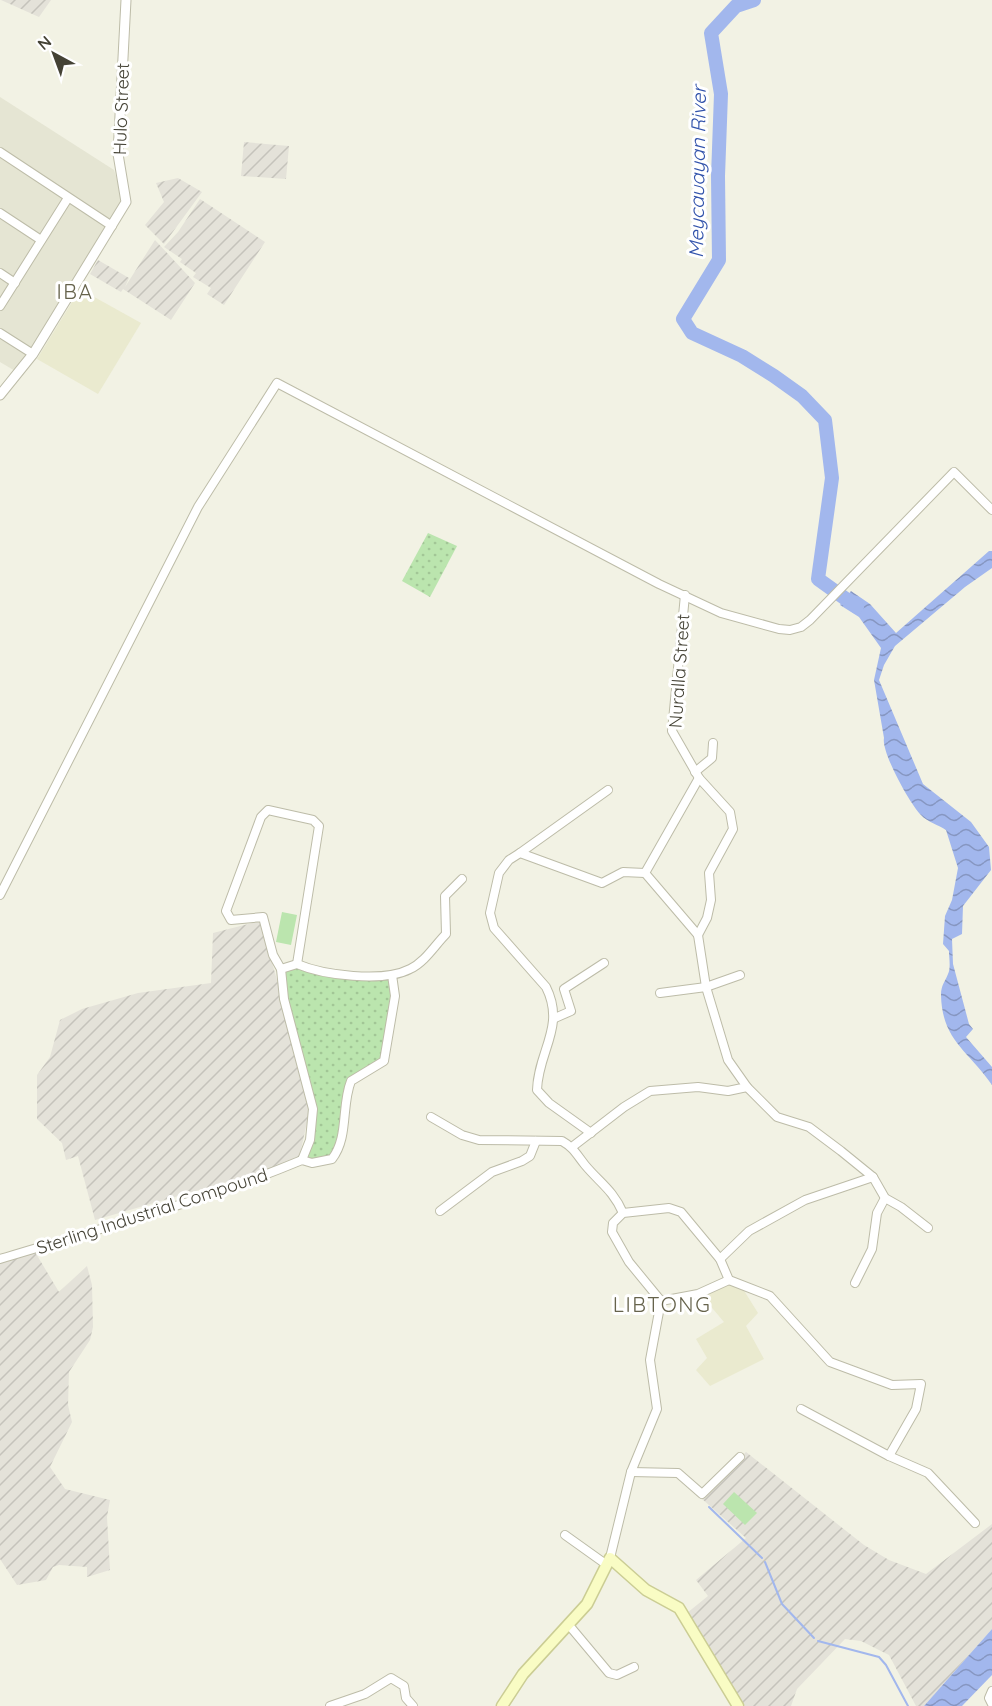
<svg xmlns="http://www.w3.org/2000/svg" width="992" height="1706" viewBox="0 0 992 1706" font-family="Quicksand,sans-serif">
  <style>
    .residential { fill: #e5e5d3 }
    .industrial { fill: url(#industrial-furrows) }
    .education { fill: #eaeacf }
    .green { fill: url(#green-dots) }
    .pitch { fill: #bbe5ae }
    .water { fill: url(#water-waves) }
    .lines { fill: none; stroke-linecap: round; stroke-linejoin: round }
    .stream { stroke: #a2b7ed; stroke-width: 2 }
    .river { stroke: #a2b7ed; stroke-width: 14 }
    .minor-casing { stroke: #bdbca8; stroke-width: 10 }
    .tertiary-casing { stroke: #bdbca8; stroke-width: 11 }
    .secondary-casing { stroke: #cbcd94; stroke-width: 13 }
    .minor { stroke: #fff; stroke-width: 8 }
    .tertiary { stroke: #fff; stroke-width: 9 }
    .secondary { stroke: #f9fcc4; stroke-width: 10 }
    .labels { text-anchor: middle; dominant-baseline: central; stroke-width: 6; stroke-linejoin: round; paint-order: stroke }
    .street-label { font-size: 18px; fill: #444235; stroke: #fff }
    .water-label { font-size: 20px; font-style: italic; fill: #3253ab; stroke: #fff }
    .quarter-label { font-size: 21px; letter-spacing: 1.5px; fill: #66634c; stroke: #fff }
  </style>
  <defs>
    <pattern id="industrial-furrows" width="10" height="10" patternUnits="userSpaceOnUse" patternTransform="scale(1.5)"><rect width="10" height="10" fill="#e4e2d9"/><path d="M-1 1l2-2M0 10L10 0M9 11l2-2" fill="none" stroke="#c5c3bb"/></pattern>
    <pattern id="green-dots" width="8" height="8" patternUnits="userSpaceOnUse" patternTransform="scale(1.5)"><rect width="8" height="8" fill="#bbe5ae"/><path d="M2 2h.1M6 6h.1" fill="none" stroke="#a2c696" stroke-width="1.8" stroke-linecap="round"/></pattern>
    <pattern id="water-waves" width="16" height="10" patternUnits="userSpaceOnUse" patternTransform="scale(1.5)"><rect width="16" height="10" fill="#a2b7ed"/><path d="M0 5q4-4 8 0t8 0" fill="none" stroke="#8696c1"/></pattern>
  </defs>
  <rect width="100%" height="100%" fill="#f2f2e4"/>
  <path class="residential" d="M0 97 114 170 124 201 17 372 0 362Z"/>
  <g class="industrial">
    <path d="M1 0H51L39 17Z"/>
    <path d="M244 142 289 146 286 179 241 176Z"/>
    <path d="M178 178 202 192 164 244 145 225 164 202 156 183Z"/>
    <path d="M200 199 265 242 224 305 207 294 211 288 193 277 196 273 180 262 182 259 164 247 178 232Z"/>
    <path d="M155 240 195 283 171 320 123 289 121 292 90 274 98 260 129 278 125 287Z"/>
    <path d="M260 921 290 1025 309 1113 300 1154 292 1163 95 1220 78 1156 66 1160 62 1143 37 1119V1075L50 1057 60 1020 82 1009 138 993 211 983 213 933Z"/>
    <path d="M35 1252 59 1292 87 1266 92 1285 93 1327 90 1340 69 1372 68 1405 72 1422 50 1467 65 1489 110 1500 107 1517 110 1570 87 1577V1567L59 1565 53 1567 46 1580 17 1585 0 1559V1263Z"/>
    <path d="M746 1452 864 1545 889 1560 926 1574 992 1524V1629L924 1706H916L889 1655 861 1641 845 1639 797 1689 791 1706H745L687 1613 708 1596 696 1580 746 1538 701 1498Z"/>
  </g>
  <g class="education">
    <path d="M80 289 141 323 98 394 37 359Z"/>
    <path d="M728 1283 743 1289 758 1313 746 1326 764 1359 710 1386 696 1370 707 1358 696 1339 724 1322 702 1296Z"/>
  </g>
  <g class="green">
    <path d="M428 533 457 546 430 597 402 581Z"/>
    <path d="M297 964 316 972 392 975 395 996 384 1061 351 1081 342 1137 332 1159 302 1160 313 1122 281 969Z"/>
  </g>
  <g class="pitch">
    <path d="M282 912 297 915 291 945 276 942Z"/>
    <path d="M734 1492 757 1513 745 1525 723 1504Z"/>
  </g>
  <g class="water">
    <path d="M989 551H992V568L965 587 895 646 884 665 879 680 923 784 971 822 989 847 991 870 963 906 962 934 952 939 953 964 969 1024 973 1029 966 1037 992 1067V1085C969 1051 942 1041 941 995 941 985 945 982 948 974 951 968 949 958 949 951L943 944 945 916 952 900 958 868 946 830C939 825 927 822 921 815 910 804 881 752 884 738L874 680 881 648 859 617 840 605 851 591 870 604 896 633Z"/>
    <path d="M992 1629V1675L962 1706H924Z"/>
  </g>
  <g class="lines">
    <g class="stream">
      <path d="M709 1507 762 1558"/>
      <path d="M765 1562 782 1604 814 1638"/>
      <path d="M818 1641 879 1657 886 1665 908 1706"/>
    </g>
    <path class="river" d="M754 0 736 6 711 33 721 94 718 176 719 260 683 319 692 333 742 356 774 376 802 396 825 420 832 478 818 579 857 607"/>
    <g class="minor-casing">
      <g id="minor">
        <path d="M0 152 112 226"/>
        <path d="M0 213 41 240"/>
        <path d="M0 273 15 283"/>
        <path d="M0 306 68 198"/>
        <path d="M0 333 33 354"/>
        <path d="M685 595 672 731 699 778 730 812 733 829 709 873 711 900 707 918 698 935"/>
        <path d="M695 772 712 758 713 743"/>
        <path d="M520 853 608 790"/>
        <path d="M0 895 198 507 277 383 659 584 721 613 779 629 790 630 801 627 810 620 954 472 992 510"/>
        <path d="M297 964 319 826 313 820 268 810 261 817 226 911 231 920 263 917 273 955 281 969 284 999 313 1109 310 1140 302 1160"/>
        <path d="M281 969 297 964C323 975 383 983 410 969 425 962 435 945 446 934L445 896 462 879"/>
        <path d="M660 993 706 987 740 975"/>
        <path d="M555 1018 571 1011 564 989 604 963"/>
        <path d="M747 1087 777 1117 809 1127 841 1151 873 1177 885 1198 901 1207 928 1228"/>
        <path d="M431 1117 462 1135 479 1140 562 1141C573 1147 577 1155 585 1165 600 1183 613 1190 623 1213"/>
        <path d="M591 1133 549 1103 537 1090C538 1051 566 1027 546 987L494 928 490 913 499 873 509 860 520 853 602 883 623 872 645 873"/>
        <path d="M572 1147 624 1107 650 1091 698 1087 728 1091 747 1087 728 1060 706 987 698 935 645 873 699 778"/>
        <path d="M302 1160 312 1163 332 1159C349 1137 341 1106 351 1081L384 1061 395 996 392 975"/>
        <path d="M440 1211 492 1172 522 1161 530 1156 536 1141"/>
        <path d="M0 1259C102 1228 204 1201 302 1160"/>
        <path d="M720 1259 749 1231 805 1200 873 1177"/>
        <path d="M855 1283 872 1249 877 1213 885 1198"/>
        <path d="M661 1301 629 1262 612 1232 613 1223 623 1213 669 1208 681 1212 720 1259 729 1280 770 1296 830 1362 892 1385 921 1384 916 1409 889 1456"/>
        <path d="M661 1301 698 1294 729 1280"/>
        <path d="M801 1409 889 1456 928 1473 975 1523"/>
        <path d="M631 1472 678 1473 702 1494 740 1457"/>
        <path d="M565 1535 607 1565"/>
        <path d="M610 1558 631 1472 657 1409 650 1360 661 1301"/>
        <path d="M568 1624 609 1673 617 1675 634 1667"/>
        <path d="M992 1691 989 1698 992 1704"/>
        <path d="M330 1706 365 1694 391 1678 404 1686 406 1698 413 1706"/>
      </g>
    </g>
    <g class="tertiary-casing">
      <path id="tertiary" d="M0 395 33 354 126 202 118 154 126 0"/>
    </g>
    <g class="secondary-casing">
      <path id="secondary" d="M502 1706 523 1674 587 1604 610 1558 646 1590 679 1608 738 1706"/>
    </g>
    <use href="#minor" class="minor"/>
    <use href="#tertiary" class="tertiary"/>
    <use href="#secondary" class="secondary"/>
  </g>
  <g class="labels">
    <g class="street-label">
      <text transform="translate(121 109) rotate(-88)">Hulo Street</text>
      <text transform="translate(679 671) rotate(-86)">Nuralla Street</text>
      <text transform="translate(152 1211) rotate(-18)">Sterling Industrial Compound</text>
    </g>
    <g class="water-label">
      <text transform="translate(697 172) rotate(-89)">Meycauayan River</text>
    </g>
    <g class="quarter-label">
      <text x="75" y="291">IBA</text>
      <text x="662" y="1304">LIBTONG</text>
    </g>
  </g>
  <g transform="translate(54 54) rotate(319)" stroke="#ffffff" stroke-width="4.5" paint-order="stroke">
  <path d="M0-4.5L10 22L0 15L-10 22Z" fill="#444235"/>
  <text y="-9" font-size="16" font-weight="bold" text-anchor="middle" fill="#444235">N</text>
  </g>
</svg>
